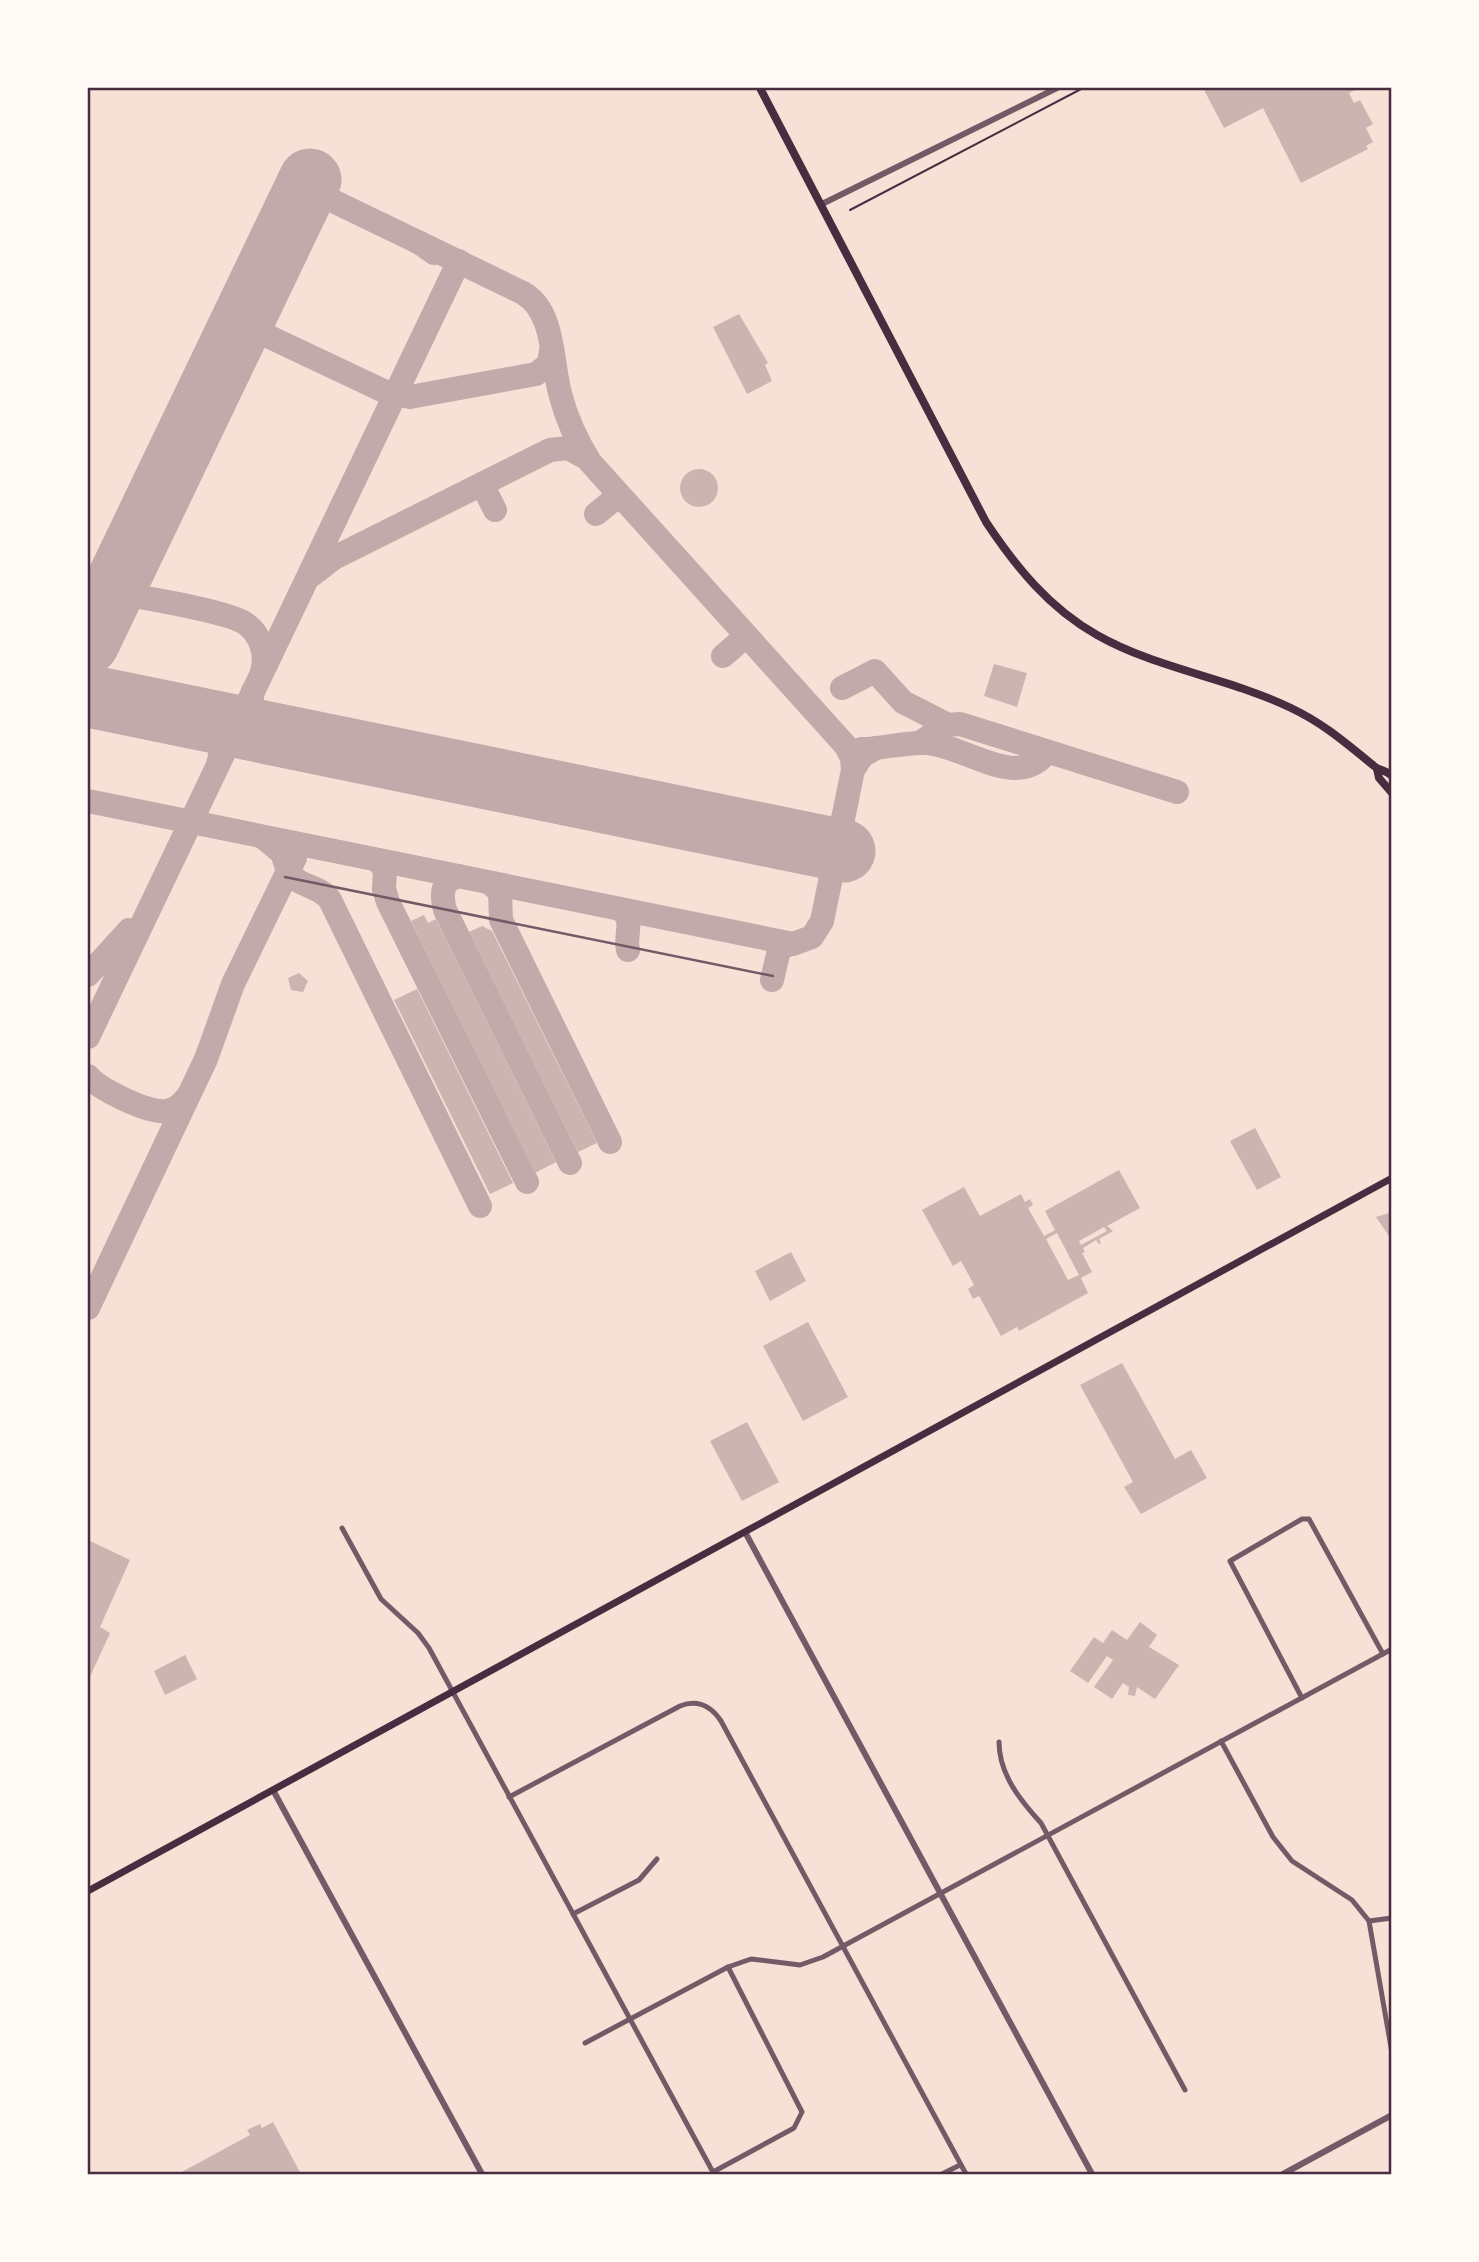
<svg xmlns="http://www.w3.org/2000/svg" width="1479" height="2262" viewBox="0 0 1479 2262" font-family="'Titillium Web',sans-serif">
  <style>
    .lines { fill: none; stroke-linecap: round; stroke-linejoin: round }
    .taxiway { stroke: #c3aaaa; stroke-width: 24 }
    .runway { stroke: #c3aaaa; stroke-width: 63 }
    .building { fill: #ccb4b1; fill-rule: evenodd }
    .path { stroke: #4a2c40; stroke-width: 2 }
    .service { stroke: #755966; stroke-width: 2.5 }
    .minor { stroke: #755966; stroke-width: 5 }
    .tertiary { stroke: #755966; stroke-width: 6 }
    .secondary { stroke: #4a2c40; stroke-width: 7 }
    .trunk { stroke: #4a2c40; stroke-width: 8 }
    .neatline { fill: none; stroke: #4a2c40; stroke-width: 2.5 }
  </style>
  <rect width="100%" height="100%" fill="#f7e1d7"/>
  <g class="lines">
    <g class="taxiway">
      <path d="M306 188 420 243 434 253"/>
      <path d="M420 243 523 293C556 312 551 364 561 397 567 420 577 441 590 462L846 746 852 758 853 770"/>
      <path d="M228 350 243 335 261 333 388 393 410 397 536 374 549 364 551 351"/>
      <path d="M482 484 495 510"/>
      <path d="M596 514 618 496"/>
      <path d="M312 575 334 558 550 450 568 448 588 459"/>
      <path d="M88 588C118 594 226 609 246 624 261 635 267 654 262 672"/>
      <path d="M88 595 94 609V629"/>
      <path d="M723 656 746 636"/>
      <path d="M842 688 875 671 903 702 948 725"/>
      <path d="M253 691C247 716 263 727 283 736"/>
      <path d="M190 717C211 727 226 739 218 764"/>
      <path d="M919 743 948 725 960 724 1177 792"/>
      <path d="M861 749C882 749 904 742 926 743 963 744 1017 792 1047 752"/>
      <path d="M88 801 793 944 812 937 822 921 853 770 862 756 876 748"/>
      <path d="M295 858 288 871C299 888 320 885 330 900L480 1206"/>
      <path d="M378 861 385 869 384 889 388 902 527 1182"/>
      <path d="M459 876C441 880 441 895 445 910L570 1163"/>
      <path d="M490 883 500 892 501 920 610 1142"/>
      <path d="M619 909C636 918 624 935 628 950"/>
      <path d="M88 975 129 930"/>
      <path d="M772 980 779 950 789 944"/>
      <path d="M88 1037 459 261"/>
      <path d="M88 1076C99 1089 149 1114 166 1111 176 1110 182 1104 188 1096"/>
      <path d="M88 1308 206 1059 233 984 288 871 282 853 264 838"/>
    </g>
    <g class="runway">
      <path d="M88 643 310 180"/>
      <path d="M88 696 844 851"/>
    </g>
  </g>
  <g class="building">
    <path d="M1203 88H1354L1355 90 1349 93 1354 103 1360 100 1373 124 1366 128 1373 142 1366 146 1368 149 1301 183 1263 108 1224 128Z"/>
    <path d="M739 314 768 363 765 365 772 381 747 394 713 327Z"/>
    <circle cx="699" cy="488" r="19"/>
    <path d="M994 664 1027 673 1017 707 984 696Z"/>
    <path d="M424 915 428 923 436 919 556 1162 535 1173 411 921Z"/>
    <path d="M482 926 492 931 597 1143 578 1152 469 932Z"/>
    <path d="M299 973 308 981 303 992 291 990 288 978Z"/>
    <path d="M417 989 513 1183 490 1194 394 1000Z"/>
    <path d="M1255 1128 1281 1177 1257 1190 1230 1141Z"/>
    <path d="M1119 1170 1140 1208 1107 1226 1113 1231 1099 1239 1101 1243 1099 1244 1096 1240 1083 1248 1085 1252 1082 1253 1092 1272 1081 1278 1088 1293 1019 1331 1017 1327 1001 1336 979 1296 973 1299 968 1289 974 1285 961 1261 953 1266 922 1210 964 1187 980 1216 1021 1194 1025 1202 1030 1199 1033 1205 1028 1208 1044 1236 1055 1230 1045 1211ZM1104 1227 1107 1231 1081 1245 1079 1241ZM1057 1233 1079 1275 1068 1280 1046 1239Z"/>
    <path d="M1389 1213 1392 1218 1389 1236 1376 1217Z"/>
    <path d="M791 1252 806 1281 770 1301 755 1271Z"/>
    <path d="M808 1322 848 1397 803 1421 763 1346Z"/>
    <path d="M1122 1363 1175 1459 1191 1450 1207 1478 1141 1514 1124 1487 1133 1482 1080 1385Z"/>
    <path d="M747 1422 779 1482 742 1501 710 1441Z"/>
    <path d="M88 1540 130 1560 100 1627 110 1633 88 1681Z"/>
    <path d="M1140 1622 1157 1635 1149 1647 1179 1665 1155 1699 1137 1687 1135 1696 1128 1695 1129 1687 1123 1683 1112 1699 1094 1687 1113 1660 1107 1656 1088 1683 1070 1671 1094 1637 1103 1643 1112 1630 1127 1640Z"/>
    <path d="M185 1655 197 1679 165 1695 154 1671Z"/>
    <path d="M273 2122 301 2174H178L250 2135 247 2130 260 2124 262 2128Z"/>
  </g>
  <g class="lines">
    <path class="path" d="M850 210 1083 88"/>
    <path class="service" d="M285 877 773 976"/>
    <g class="minor">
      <path d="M342 1528 381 1599 418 1633 429 1648 714 2174"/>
      <path d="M1302 1698 1230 1561 1302 1519H1309L1383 1654"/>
      <path d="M1221 1741 1273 1837 1292 1861 1352 1900 1369 1921 1392 2053"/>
      <path d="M999 1742C999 1774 1020 1800 1041 1823L1185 2090"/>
      <path d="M509 1797 680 1706C698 1699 711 1706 721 1721L966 2174"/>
      <path d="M573 1914 639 1880 657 1859"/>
      <path d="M1369 1921 1392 1918"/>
      <path d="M585 2043 728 1967 751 1959 800 1965 823 1957 1392 1649"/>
      <path d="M713 2172 794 2128 802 2112 728 1967"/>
      <path d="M942 2174 960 2165"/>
    </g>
    <g class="tertiary">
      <path d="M822 204 1057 88"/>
      <path d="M745 1532 1092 2174"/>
      <path d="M273 1790 482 2174"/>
      <path d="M1283 2174 1392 2115"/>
    </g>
    <path class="secondary" d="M88 1891 1392 1178"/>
    <g class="trunk">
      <path d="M760 88 986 522C1016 567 1049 608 1097 635 1157 669 1229 678 1291 708 1323 723 1347 744 1374 766 1380 771 1386 770 1392 776"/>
      <path d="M1377 769 1379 778 1392 793"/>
    </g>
  </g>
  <rect width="1479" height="2262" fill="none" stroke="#fffaf5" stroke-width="178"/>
  <rect x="89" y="89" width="1301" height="2084" class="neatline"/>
</svg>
